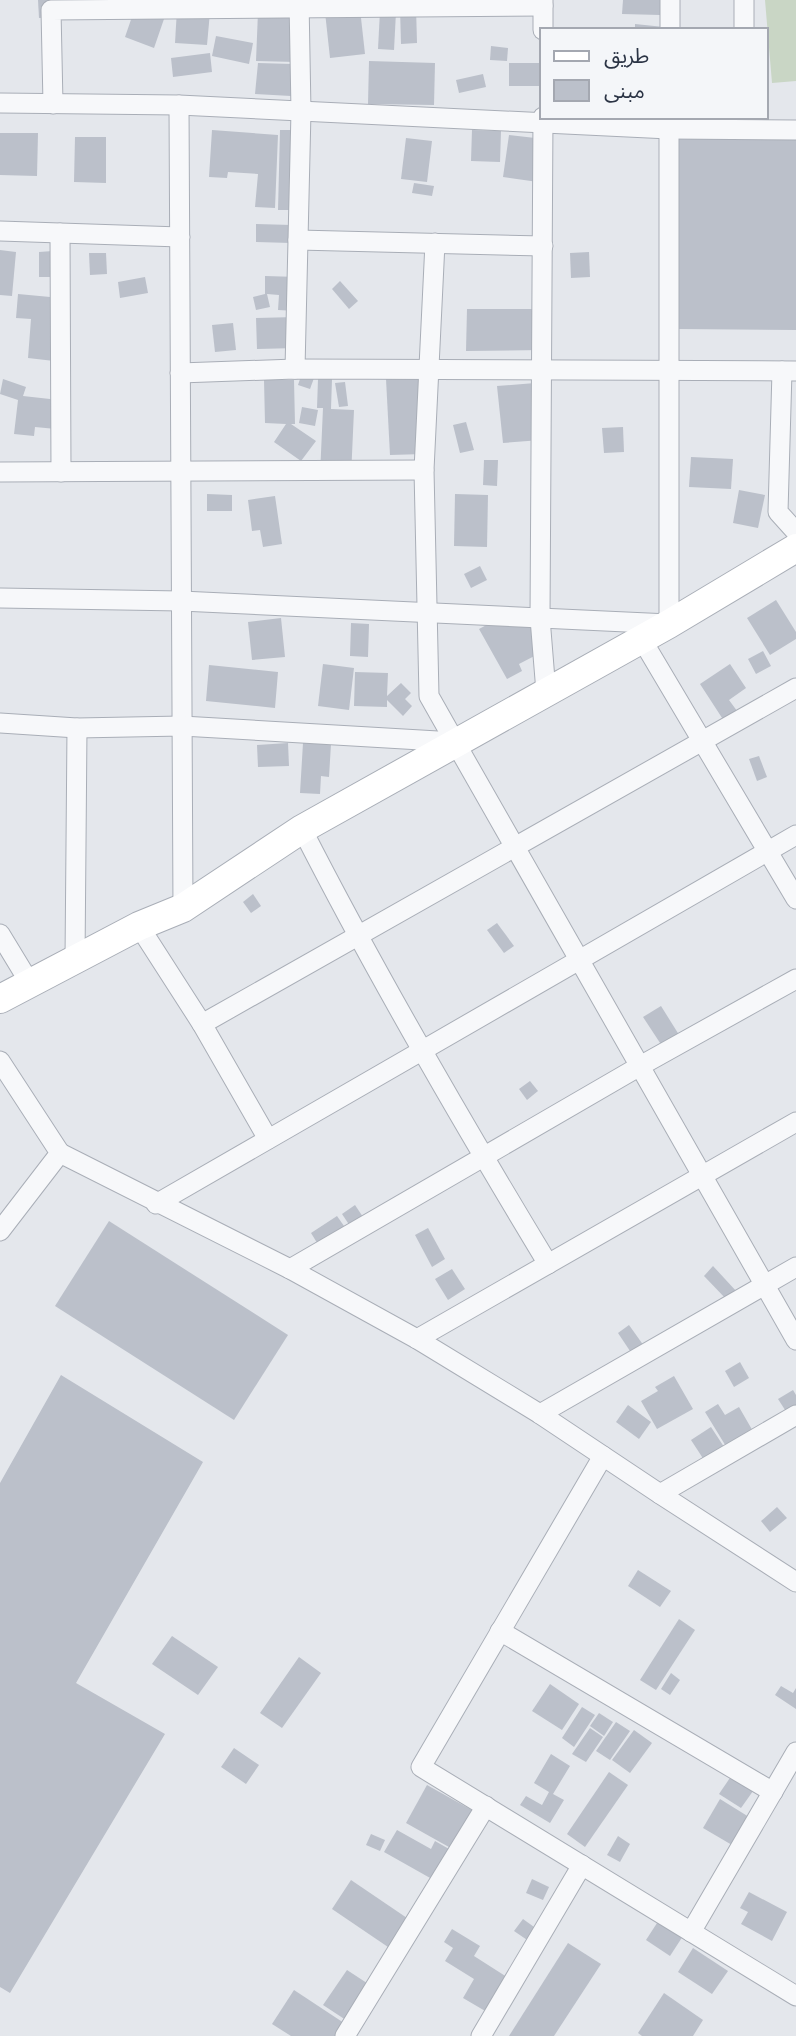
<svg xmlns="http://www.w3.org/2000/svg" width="796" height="2036" viewBox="0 0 796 2036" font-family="Mulish,'Noto Sans Arabic',sans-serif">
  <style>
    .green { fill: #c9d6c5 }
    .building { fill: #bbc0ca }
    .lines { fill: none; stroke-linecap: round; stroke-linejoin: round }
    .street-casing { stroke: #a9aeb7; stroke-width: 21 }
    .secondary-casing { stroke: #a9aeb7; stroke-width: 30 }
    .street { stroke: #f7f8fa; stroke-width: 19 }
    .secondary { stroke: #fff; stroke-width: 28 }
  </style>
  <rect width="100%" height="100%" fill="#e4e7ec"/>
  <path class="green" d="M765 0H796V81L772 83Z"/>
  <g class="building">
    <path d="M38 0H58V17L39 18Z"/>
    <path d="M623 0H660V15L622 14Z"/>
    <path d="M416 7 417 43 401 44 400 8Z"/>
    <path d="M135 8 164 19 154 48 125 37Z"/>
    <path d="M177 9 210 12 207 45 175 43Z"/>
    <path d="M360 9 365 54 330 58 325 12Z"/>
    <path d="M380 11 396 12 394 50 378 49Z"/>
    <path d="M258 12 298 14 296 62 256 61Z"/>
    <path d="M635 24 664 27V30H635Z"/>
    <path d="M216 36 253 43 249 64 212 56Z"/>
    <path d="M491 46 508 48 507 61 490 60Z"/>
    <path d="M210 53 212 72 173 77 171 58Z"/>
    <path d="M369 61 435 63 434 105 368 104Z"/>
    <path d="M258 63 293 64 291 96 255 94Z"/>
    <rect x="509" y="63" width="33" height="23"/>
    <path d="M483 74 486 87 459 93 456 80Z"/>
    <path d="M678 124H796V330L677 329Z"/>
    <path d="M212 130 278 135 275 208 255 207 258 174 228 172 227 178 209 177Z"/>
    <path d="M280 130H298L296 210H278Z"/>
    <path d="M472 130 501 131 500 162 471 161Z"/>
    <path d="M0 133H38L37 176 0 175Z"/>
    <path d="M509 135 544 139 538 182 503 177Z"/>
    <path d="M75 137H106V183L74 182Z"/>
    <path d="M406 138 432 141 427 182 401 179Z"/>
    <path d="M414 183 434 186 432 196 412 193Z"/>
    <path d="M256 224 292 225 291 243 256 242Z"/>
    <path d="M0 250 16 252 12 296 0 295Z"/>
    <path d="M53 251 54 277H39V252Z"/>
    <path d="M589 252 590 277 571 278 570 253Z"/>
    <path d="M89 253H106L107 274 90 275Z"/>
    <path d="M265 276 298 277 297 311 278 310 279 295 267 294 270 307 256 310 253 297 265 294Z"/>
    <path d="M145 277 148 293 120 298 118 282Z"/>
    <path d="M340 281 358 301 349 309 332 289Z"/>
    <path d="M18 294 61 298 54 361 28 358 31 319 16 318Z"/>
    <path d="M467 309H544L543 350 466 351Z"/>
    <path d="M296 317 297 348 257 349 256 318Z"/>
    <path d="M233 323 236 350 215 352 212 325Z"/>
    <path d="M302 373 314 378 310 389 298 385Z"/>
    <path d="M421 378 424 454 390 455 386 379Z"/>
    <path d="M3 379 26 387 23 396 59 400 56 429 35 427 34 436 14 434 18 400 0 394Z"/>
    <path d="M318 379H332L331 409 354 410 351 477 320 475 323 408H317Z"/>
    <path d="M264 380H294L295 424H291L316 441 301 461 274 442 286 424 265 423Z"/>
    <path d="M345 382 348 406 339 407 335 383Z"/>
    <path d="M535 383 541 440 503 443 497 386Z"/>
    <path d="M302 407 318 410 315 426 299 423Z"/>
    <path d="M466 422 474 450 460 453 453 425Z"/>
    <path d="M623 427 624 452 604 453 602 428Z"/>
    <path d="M691 457 733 459 731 489 689 487Z"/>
    <path d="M484 460H498L497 486 483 485Z"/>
    <path d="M739 490 765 495 758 528 733 523Z"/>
    <path d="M207 494 232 495V511H207Z"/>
    <path d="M455 494 488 495 487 547 454 546Z"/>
    <path d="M275 496 282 544 263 547 260 530 252 531 248 500Z"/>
    <path d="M480 566 487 580 471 588 464 574Z"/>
    <path d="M776 600 796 632V639L770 655 747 618Z"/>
    <path d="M511 612H523L544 651 519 664 522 671 507 679 479 629Z"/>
    <path d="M281 618 285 657 252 660 248 622Z"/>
    <path d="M351 623 369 624 368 657 350 656Z"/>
    <path d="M763 651 771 666 756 674 748 659Z"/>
    <path d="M323 664 354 668 349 710 318 706Z"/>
    <path d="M730 664 746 688 729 700 740 715 726 724 700 684Z"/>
    <path d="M209 665 278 672 275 708 206 701Z"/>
    <path d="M355 672 388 673 387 696 401 683 411 693 405 699 412 706 403 716 387 700V707L354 706Z"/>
    <path d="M288 743 289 766 258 767 257 745Z"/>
    <path d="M303 743 331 744 329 777 321 776 320 794 300 793Z"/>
    <path d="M759 756 767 777 757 781 749 759Z"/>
    <path d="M253 894 261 906 251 913 243 902Z"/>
    <path d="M497 923 514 946 504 953 487 930Z"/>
    <path d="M661 1006 681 1038 664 1049 643 1017Z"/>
    <path d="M530 1081 538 1091 527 1100 519 1089Z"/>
    <path d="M355 1205 365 1220 352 1229 342 1214Z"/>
    <path d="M337 1216 351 1236 324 1254 311 1233Z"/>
    <path d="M109 1221 288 1335 234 1420 55 1306Z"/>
    <path d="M428 1228 445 1259 432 1267 415 1235Z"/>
    <path d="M713 1266 737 1292 728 1301 704 1276Z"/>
    <path d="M452 1269 465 1289 448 1300 435 1279Z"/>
    <path d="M629 1325 644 1346 632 1354 618 1333Z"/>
    <path d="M740 1362 749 1378 734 1387 725 1371Z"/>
    <path d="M61 1375 203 1462 76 1683 165 1734 10 1993 0 1987V1483Z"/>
    <path d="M674 1376 693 1409 657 1429 641 1401 658 1391 655 1387Z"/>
    <path d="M793 1390 796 1395V1408L787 1413 778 1399Z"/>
    <path d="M718 1404 725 1415 739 1407 754 1433 727 1448 705 1412Z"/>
    <path d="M628 1405 651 1422 639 1439 616 1422Z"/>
    <path d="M711 1427 728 1453 708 1466 691 1440Z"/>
    <path d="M777 1507 787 1518 770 1532 761 1521Z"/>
    <path d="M638 1570 671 1591 660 1607 628 1586Z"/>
    <path d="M679 1619 695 1630 656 1690 640 1680Z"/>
    <path d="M172 1636 218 1667 198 1695 152 1664Z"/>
    <path d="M299 1657 321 1673 282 1728 260 1713Z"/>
    <path d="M671 1673 680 1680 670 1695 661 1689Z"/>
    <path d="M550 1684 579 1704 562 1730 532 1711Z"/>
    <path d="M781 1686 793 1693 796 1688V1709L775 1695Z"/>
    <path d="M582 1707 595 1715 574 1747 562 1738Z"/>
    <path d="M599 1713 613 1722 604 1736 590 1726Z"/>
    <path d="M616 1722 630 1731 610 1760 596 1751Z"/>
    <path d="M590 1728 603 1737 586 1762 572 1754Z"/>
    <path d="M634 1730 652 1743 630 1773 612 1760Z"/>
    <path d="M234 1748 259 1765 246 1784 221 1767Z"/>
    <path d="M551 1754 570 1766 553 1794 564 1800 550 1823 520 1805 526 1796 542 1805 549 1792 534 1783Z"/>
    <path d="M736 1769 758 1784 741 1808 719 1794Z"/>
    <path d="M609 1772 628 1785 585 1847 567 1834Z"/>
    <path d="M427 1785 477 1813 456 1851 406 1823Z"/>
    <path d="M720 1799 749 1817 732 1845 703 1828Z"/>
    <path d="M397 1830 431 1849 435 1841 456 1853 439 1883 384 1852Z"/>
    <path d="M371 1834 385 1840 380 1851 366 1845Z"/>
    <path d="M618 1836 630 1844 620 1862 607 1855Z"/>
    <path d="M532 1879 549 1887 543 1900 526 1893Z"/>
    <path d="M351 1880 407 1918 388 1947 332 1909Z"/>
    <path d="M749 1892 787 1912 772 1941 741 1924 748 1912 740 1908Z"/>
    <path d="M523 1919 541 1932 533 1944 514 1931Z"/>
    <path d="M659 1920 683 1936 670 1956 646 1940Z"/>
    <path d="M452 1929 480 1946 474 1956 513 1981 492 2015 463 1998 474 1979 445 1961 453 1948 444 1942Z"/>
    <path d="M568 1943 601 1964 554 2036H509Z"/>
    <path d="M693 1948 728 1971 712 1994 678 1972Z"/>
    <path d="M347 1970 376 1989 352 2024 323 2005Z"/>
    <path d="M294 1990 347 2025 340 2036H291L272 2024Z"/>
    <path d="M664 1993 703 2020 693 2036H642L638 2033Z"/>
  </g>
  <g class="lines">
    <g class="street-casing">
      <g id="street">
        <path d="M543 0V30"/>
        <path d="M670 30V0"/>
        <path d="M744 30V0"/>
        <path d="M0 103 179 105 669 129 796 130"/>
        <path d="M53 104 51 10 543 6"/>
        <path d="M179 105 183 908"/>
        <path d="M543 117 540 618 546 692"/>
        <path d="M0 231 180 237"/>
        <path d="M60 233 61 472"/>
        <path d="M298 240 543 246"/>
        <path d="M435 243 424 470 429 696 455 742"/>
        <path d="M295 369 301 111 299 0"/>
        <path d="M782 371 778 512 796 532"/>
        <path d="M180 373 295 369 796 371"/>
        <path d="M0 472 424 470"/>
        <path d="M0 598 181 601 669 624V117"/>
        <path d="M641 638 796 899"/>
        <path d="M0 723 77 728 182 726 455 742 796 1340"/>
        <path d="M302 829C378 978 462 1122 548 1264"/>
        <path d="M139 926 202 1024 268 1139"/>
        <path d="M0 934 31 985"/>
        <path d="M75 961 77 728"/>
        <path d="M202 1024 796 688"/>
        <path d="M0 1061 60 1153 0 1231"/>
        <path d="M60 1153 290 1269 417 1339 540 1414 660 1494 796 1582"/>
        <path d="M156 1204 796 835"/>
        <path d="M290 1269 640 1066 796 979"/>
        <path d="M417 1339 796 1122"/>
        <path d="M540 1414 796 1267"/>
        <path d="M603 1456 421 1767 796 1996"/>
        <path d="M660 1494 796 1415"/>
        <path d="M500 1631 773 1792"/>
        <path d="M691 1932 796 1752"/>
        <path d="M345 2036 486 1806"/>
        <path d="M481 2036 582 1865"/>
      </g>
    </g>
    <g class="secondary-casing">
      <path id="secondary" d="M0 999 139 926 183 908 302 829 669 624 796 548"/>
    </g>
    <use href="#street" class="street"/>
    <use href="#secondary" class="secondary"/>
  </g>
  <rect x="540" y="28" width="228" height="91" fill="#f4f6f9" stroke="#a4a8b1" stroke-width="2"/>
  <rect x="554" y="51" width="35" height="10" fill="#ffffff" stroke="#a4a8b1" stroke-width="2"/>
  <text x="604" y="63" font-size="21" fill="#2b3445">طريق</text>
  <rect x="554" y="80" width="35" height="21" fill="#bbc0ca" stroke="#a4a8b1" stroke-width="2"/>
  <text x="604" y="98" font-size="21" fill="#2b3445">مبنى</text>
</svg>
